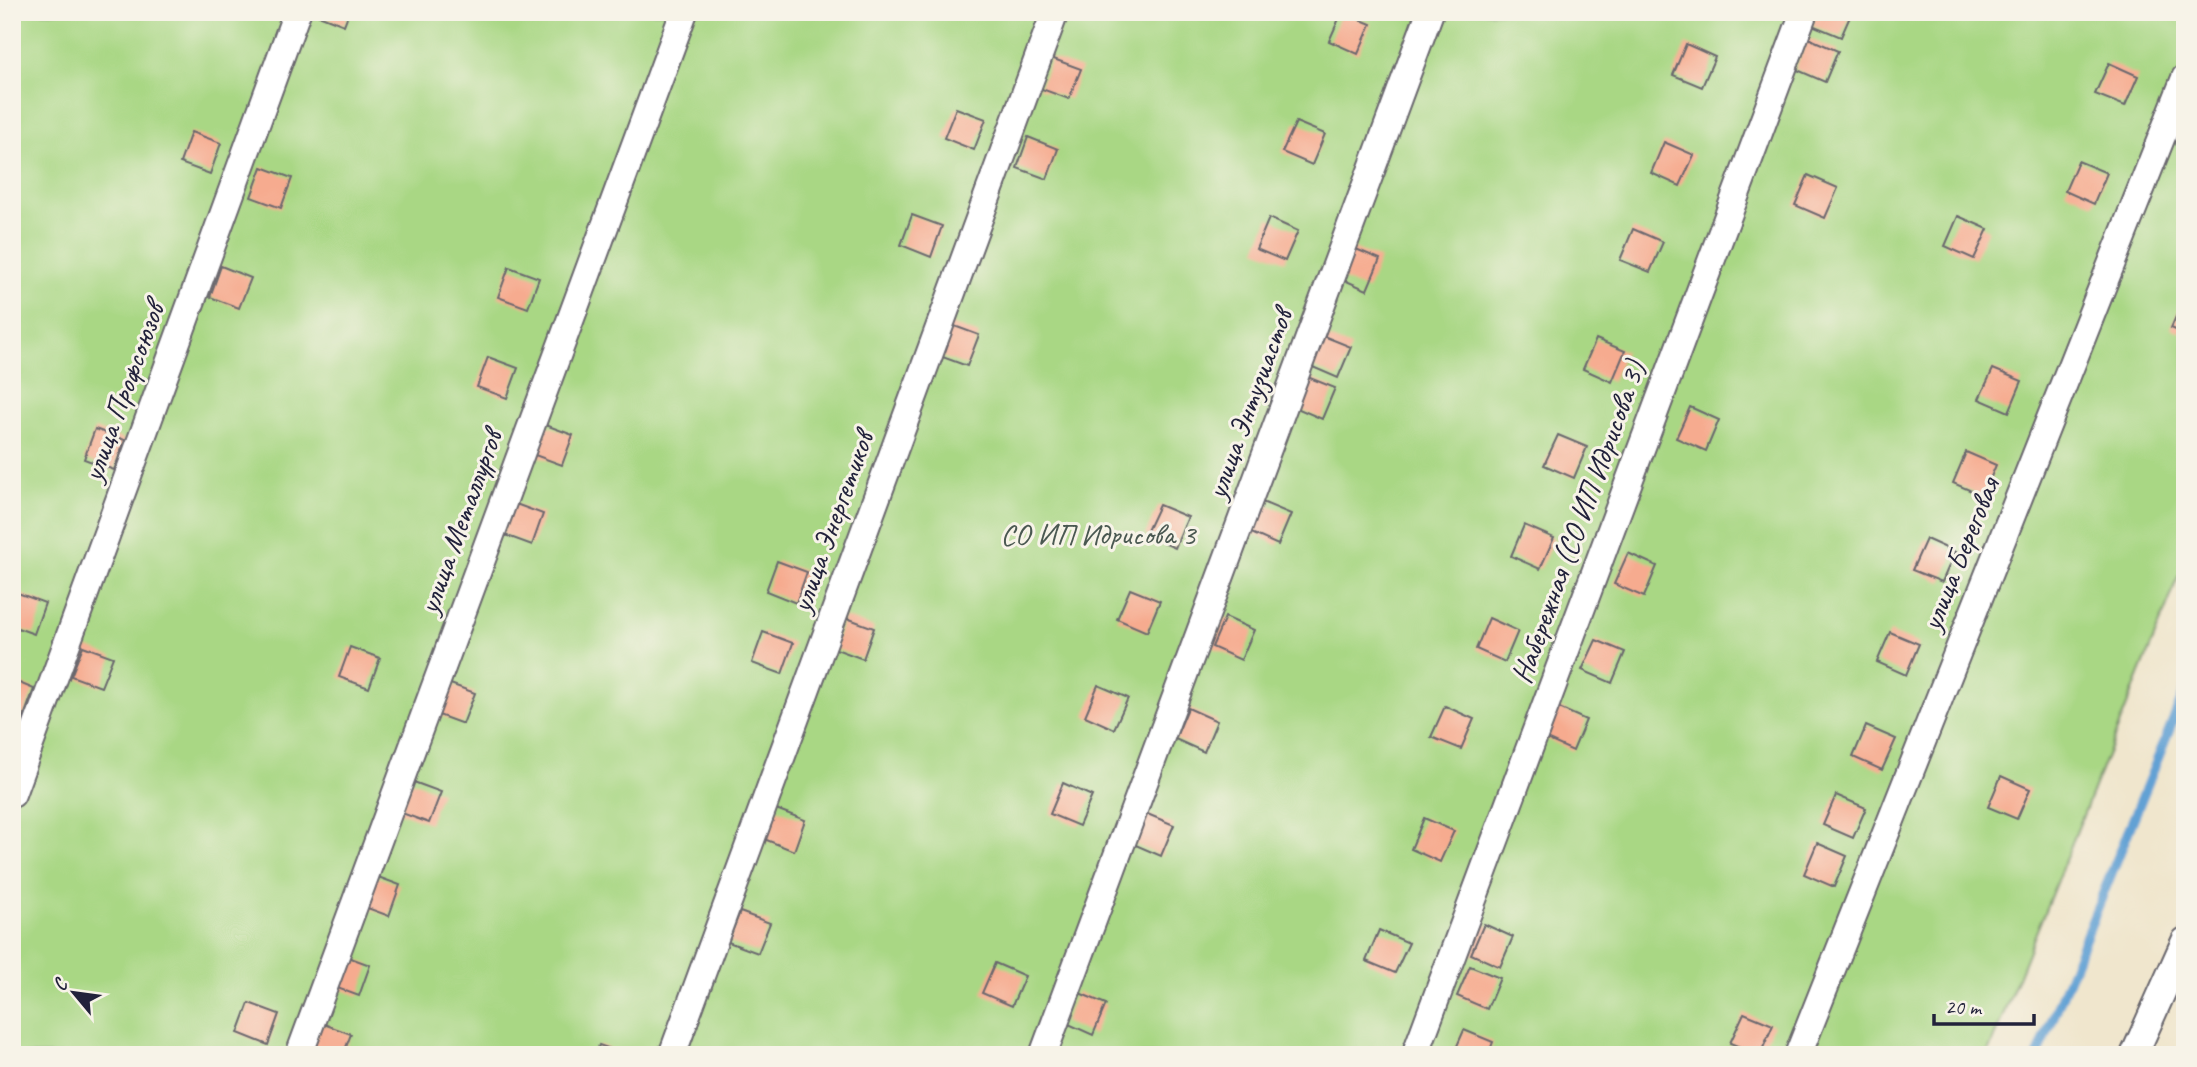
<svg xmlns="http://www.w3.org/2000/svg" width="2197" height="1067" viewBox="0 0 2197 1067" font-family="Caveat,sans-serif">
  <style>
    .green { fill: #a9d784; stroke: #667c60; stroke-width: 2 }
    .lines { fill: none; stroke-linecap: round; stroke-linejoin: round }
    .stream { stroke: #62a1d4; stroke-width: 10 }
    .building { fill: #f6ab8f }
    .minor-casing { stroke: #6a676e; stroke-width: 30 }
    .minor { stroke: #fff; stroke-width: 26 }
    .labels { text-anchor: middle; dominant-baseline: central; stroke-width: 6; stroke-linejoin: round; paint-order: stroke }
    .street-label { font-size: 30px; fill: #22223b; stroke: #f7f3e8 }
    .park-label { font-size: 30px; fill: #4a5851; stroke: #f7f3e8 }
  </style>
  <rect width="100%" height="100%" fill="#f7f3e8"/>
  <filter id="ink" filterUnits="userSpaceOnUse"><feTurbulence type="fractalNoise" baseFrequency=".0143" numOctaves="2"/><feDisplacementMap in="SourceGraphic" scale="14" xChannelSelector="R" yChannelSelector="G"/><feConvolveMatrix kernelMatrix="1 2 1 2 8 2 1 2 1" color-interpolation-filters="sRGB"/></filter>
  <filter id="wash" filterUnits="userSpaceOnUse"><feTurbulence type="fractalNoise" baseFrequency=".00686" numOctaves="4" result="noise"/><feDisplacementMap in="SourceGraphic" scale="28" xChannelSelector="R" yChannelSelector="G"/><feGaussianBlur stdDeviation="1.57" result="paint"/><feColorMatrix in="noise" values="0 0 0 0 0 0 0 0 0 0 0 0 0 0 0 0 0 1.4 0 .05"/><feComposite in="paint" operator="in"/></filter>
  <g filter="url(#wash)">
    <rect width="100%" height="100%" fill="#f0e6cd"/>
    <path class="green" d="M12 12H2185V561L1987 1055H12Z"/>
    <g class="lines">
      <path class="stream" d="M2038 1055 2185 691"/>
    </g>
    <g id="blocks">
      <g class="building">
        <path d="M311 12H349L344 25Z"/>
        <path d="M1342 12 1371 24 1358 54 1329 41Z"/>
        <path d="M1817 12H1852L1841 37 1812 25Z"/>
        <path d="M1808 38 1838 51 1825 82 1795 69Z"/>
        <path d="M1686 44 1715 57 1702 87 1673 75Z"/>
        <path d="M1051 58 1081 69 1069 99 1039 88Z"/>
        <path d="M2109 63 2138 76 2125 106 2095 94Z"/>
        <path d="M956 108 986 119 974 150 944 138Z"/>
        <path d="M1296 122 1325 134 1312 165 1282 152Z"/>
        <path d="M191 132 221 143 210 174 180 163Z"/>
        <path d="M1028 137 1058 149 1047 179 1017 168Z"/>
        <path d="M1664 142 1694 155 1680 186 1651 173Z"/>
        <path d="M2078 161 2107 173 2094 204 2065 191Z"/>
        <path d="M262 167 292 178 281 208 251 197Z"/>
        <path d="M1808 175 1838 188 1825 218 1795 205Z"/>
        <path d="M912 215 942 226 931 257 901 245Z"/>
        <path d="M1958 216 1988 229 1974 259 1945 246Z"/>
        <path d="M1269 218 1298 231 1285 261 1256 249Z"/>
        <path d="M1633 229 1663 242 1650 272 1620 260Z"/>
        <path d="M1351 247 1380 259 1367 290 1337 277Z"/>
        <path d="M221 266 251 278 239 308 210 297Z"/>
        <path d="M509 267 539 278 528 308 498 297Z"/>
        <path d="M2185 296V334L2171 328Z"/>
        <path d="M949 324 979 335 967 366 937 355Z"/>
        <path d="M1321 335 1351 347 1338 378 1308 365Z"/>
        <path d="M1596 339 1625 351 1612 382 1583 369Z"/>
        <path d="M488 357 518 368 507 398 477 387Z"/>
        <path d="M1993 369 2022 381 2009 412 1979 399Z"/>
        <path d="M1305 376 1335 388 1322 419 1292 406Z"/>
        <path d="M1690 407 1719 420 1706 451 1676 438Z"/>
        <path d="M543 424 573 435 562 465 532 454Z"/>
        <path d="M95 429 125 440 114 470 84 459Z"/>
        <path d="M1558 435 1587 447 1574 478 1544 465Z"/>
        <path d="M1966 452 1996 465 1983 496 1953 483Z"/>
        <path d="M1262 502 1291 514 1278 545 1249 532Z"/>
        <path d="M513 503 543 514 532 545 502 534Z"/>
        <path d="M1159 505 1188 517 1175 548 1145 535Z"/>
        <path d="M1524 525 1554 538 1540 569 1511 556Z"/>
        <path d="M1926 539 1955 552 1942 582 1912 570Z"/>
        <path d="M1628 553 1657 566 1644 597 1614 584Z"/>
        <path d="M777 561 807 572 796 603 766 591Z"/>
        <path d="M1130 589 1160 601 1147 632 1117 619Z"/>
        <path d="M15 592 45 603 34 634 12 626V600Z"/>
        <path d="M844 617 874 628 863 659 833 648Z"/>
        <path d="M1225 617 1254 630 1241 660 1212 647Z"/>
        <path d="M1489 618 1518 631 1505 662 1476 649Z"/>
        <path d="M763 632 793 643 782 674 752 663Z"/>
        <path d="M1890 632 1919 644 1906 675 1877 662Z"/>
        <path d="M1596 640 1625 652 1612 683 1582 670Z"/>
        <path d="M83 646 113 657 101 687 71 676Z"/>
        <path d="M350 647 380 658 369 688 339 677Z"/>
        <path d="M12 680 34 689 23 719 12 715Z"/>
        <path d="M445 682 475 693 463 724 433 713Z"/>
        <path d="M1098 685 1128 698 1114 729 1085 716Z"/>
        <path d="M1445 706 1474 719 1461 749 1431 737Z"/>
        <path d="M1557 707 1586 720 1573 751 1544 738Z"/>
        <path d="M1188 708 1217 721 1204 752 1175 739Z"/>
        <path d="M1866 726 1896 739 1882 770 1853 757Z"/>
        <path d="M2001 776 2030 789 2017 819 1988 807Z"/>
        <path d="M411 781 441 792 429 823 399 812Z"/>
        <path d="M1063 783 1092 796 1079 826 1050 814Z"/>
        <path d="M1836 795 1866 808 1853 838 1823 825Z"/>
        <path d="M776 809 805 820 794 851 764 839Z"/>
        <path d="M1145 813 1174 825 1161 856 1131 843Z"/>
        <path d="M1424 818 1454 831 1440 862 1411 849Z"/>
        <path d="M1817 843 1847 856 1834 887 1804 874Z"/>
        <path d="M370 874 400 885 389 916 359 905Z"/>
        <path d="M740 912 770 923 758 953 728 942Z"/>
        <path d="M1484 924 1513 937 1500 967 1471 954Z"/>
        <path d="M1379 930 1409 943 1395 973 1366 961Z"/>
        <path d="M340 954 370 965 359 996 329 985Z"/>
        <path d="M995 963 1025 976 1012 1006 982 993Z"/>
        <path d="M1470 966 1500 978 1487 1009 1457 996Z"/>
        <path d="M1077 992 1106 1004 1093 1035 1064 1022Z"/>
        <path d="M249 1003 279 1014 268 1045 238 1033Z"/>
        <path d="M1744 1013 1773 1025 1760 1055 1730 1043Z"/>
        <path d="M321 1023 351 1034 343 1055 309 1053Z"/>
        <path d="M1464 1030 1493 1042 1488 1055H1453Z"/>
        <path d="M599 1045 625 1054V1055H595Z"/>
      </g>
    </g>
  </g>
  <g filter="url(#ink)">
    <use href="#blocks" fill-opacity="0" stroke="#6a676e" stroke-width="2"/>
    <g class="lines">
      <g class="minor-casing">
        <g id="minor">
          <path d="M12 794 297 12"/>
          <path d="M299 1055 684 12"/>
          <path d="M672 1055 1055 12"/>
          <path d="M1043 1055 1430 12"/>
          <path d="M1415 1055 1804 12"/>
          <path d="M1798 1055 2185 78"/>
          <path d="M2134 1055 2185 941"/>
        </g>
      </g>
      <use href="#minor" class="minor"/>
    </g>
  </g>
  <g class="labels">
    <g class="street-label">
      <text transform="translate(123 392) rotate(-70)">улица Профсоюзов</text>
      <text transform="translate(1249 404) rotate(-70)">улица Энтузиастов</text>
      <text transform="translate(460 522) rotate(-70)">улица Металлургов</text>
      <text transform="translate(832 522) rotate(-70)">улица Энергетиков</text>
      <text transform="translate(1578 522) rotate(-70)">Набережная (СО ИП Идрисова 3)</text>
      <text transform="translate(1960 554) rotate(-68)">улица Береговая</text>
    </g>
    <g class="park-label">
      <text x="1098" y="534">СО ИП Идрисова 3</text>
    </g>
  </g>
  <rect width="2197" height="1067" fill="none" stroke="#f7f3e8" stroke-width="42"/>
  <g transform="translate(74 993) rotate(299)" stroke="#f7f3e8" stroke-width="5" paint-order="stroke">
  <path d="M0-5L12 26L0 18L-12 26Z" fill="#22223b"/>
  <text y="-10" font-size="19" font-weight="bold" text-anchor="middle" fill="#22223b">С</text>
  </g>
  <path d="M1934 1014v10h100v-10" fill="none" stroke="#22223b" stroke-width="3.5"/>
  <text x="1945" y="1014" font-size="21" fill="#22223b" stroke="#f7f3e8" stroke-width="5" paint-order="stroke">20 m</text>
</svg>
